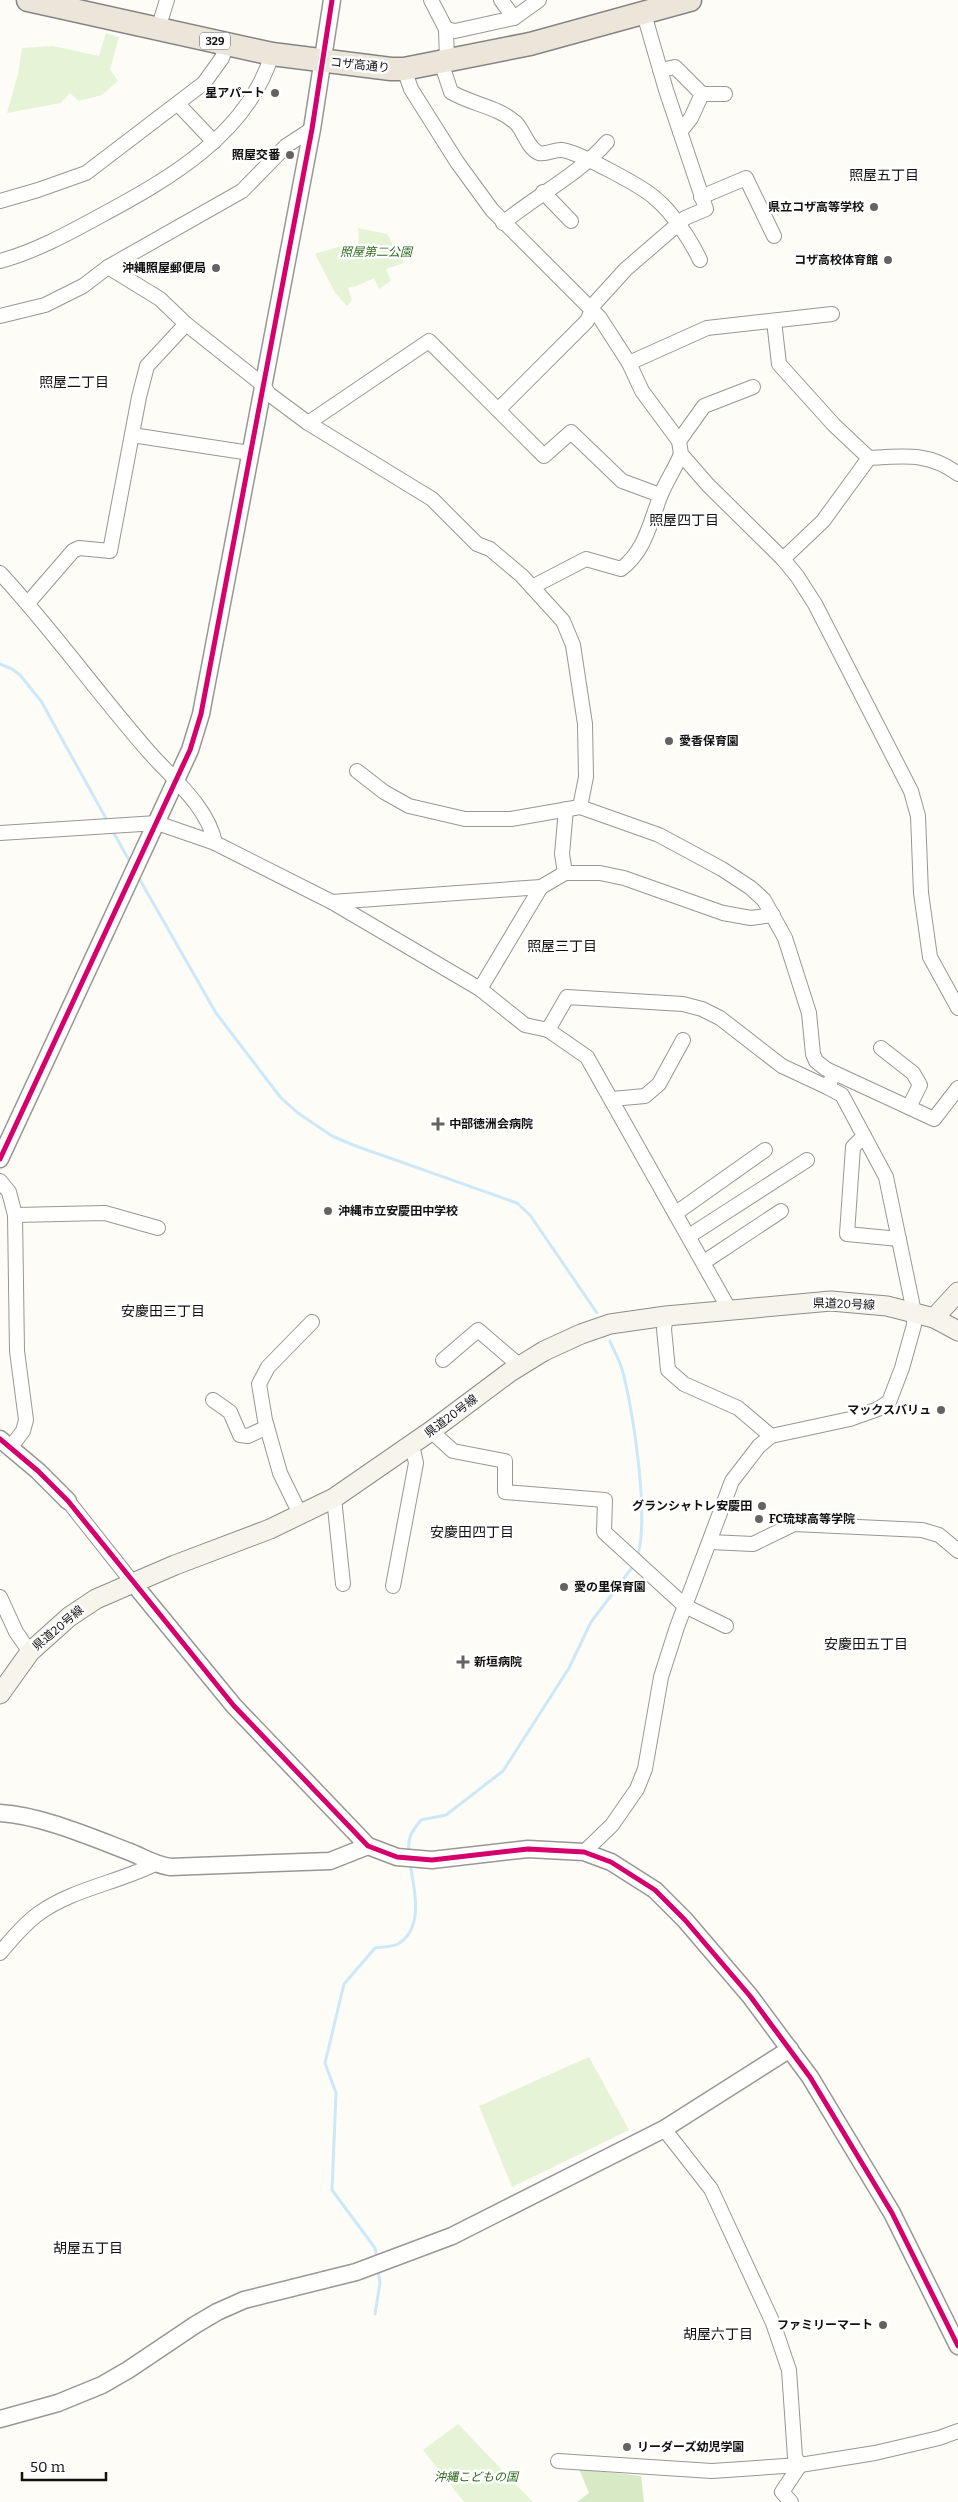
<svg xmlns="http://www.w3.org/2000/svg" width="958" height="2502" viewBox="0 0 958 2502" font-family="Bitter,'Noto Sans JP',serif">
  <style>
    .green { fill: #e7f3d7 }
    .forest { fill: #d8eac5 }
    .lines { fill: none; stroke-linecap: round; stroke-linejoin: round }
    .stream { stroke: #cde8f7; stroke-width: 3 }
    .minor-casing { stroke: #979795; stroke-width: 16 }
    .tertiary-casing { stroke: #979795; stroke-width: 19 }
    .secondary-casing { stroke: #8e8d8b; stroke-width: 21 }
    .trunk-casing { stroke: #858482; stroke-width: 25 }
    .minor { stroke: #fffffe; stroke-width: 14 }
    .tertiary { stroke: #fffffe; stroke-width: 16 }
    .secondary { stroke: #f6f4eb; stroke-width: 19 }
    .trunk { stroke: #ece5da; stroke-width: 22 }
    .cycleway-casing { stroke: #fff; stroke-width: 8 }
    .cycleway { stroke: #d6006c; stroke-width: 5 }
    .poi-dot { fill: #646362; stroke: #fff; stroke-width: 2 }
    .labels { text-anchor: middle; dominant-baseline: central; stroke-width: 5; stroke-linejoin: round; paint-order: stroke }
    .shield { fill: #fff; stroke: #585858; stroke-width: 1 }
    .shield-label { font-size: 11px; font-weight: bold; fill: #111 }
    .street-label { font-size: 12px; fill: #111; stroke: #fff }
    .poi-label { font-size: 12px; font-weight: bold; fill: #111; stroke: #fff; text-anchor: end }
    .park-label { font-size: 12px; font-style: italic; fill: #2f6b1f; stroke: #fff }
    .neighbourhood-label { font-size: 14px; fill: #111; stroke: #fff }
  </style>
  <rect width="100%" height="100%" fill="#fdfcf7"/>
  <g class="green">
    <path d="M106 33 119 37 110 69 118 81 102 95 79 101 70 93 61 103 7 113 18 74 22 48 53 46 99 56Z"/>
    <path d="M358 228 387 234 404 263 386 269 391 281 379 289 374 278 357 286 348 288 352 300 347 306 336 294 315 254 344 245 350 251C361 247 359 237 358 228Z"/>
    <path d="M589 2057 629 2130 512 2187 479 2106Z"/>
    <path d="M458 2424 533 2502H464L423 2450Z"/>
  </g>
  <path class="forest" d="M579 2469 641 2476 644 2502H577L589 2493Z"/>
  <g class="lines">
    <g class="stream">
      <path d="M0 664 12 669 20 675 41 701 108 822"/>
      <path d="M112 830 129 860"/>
      <path d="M140 880 216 1013 281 1098 298 1113 332 1136 353 1145 517 1203 530 1215 597 1313"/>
      <path d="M610 1341C613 1349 618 1357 621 1366 633 1404 650 1521 637 1557"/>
      <path d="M409 1852C407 1838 412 1831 421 1820L446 1815 503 1771 569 1668 591 1622 634 1565"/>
      <path d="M377 2259 375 2248 332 2190 336 2093 325 2063 344 1984 375 1948C382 1947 392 1947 398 1944 425 1928 414 1888 410 1863"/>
      <path d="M375 2314 380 2283 378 2270"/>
    </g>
    <g class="minor-casing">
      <g id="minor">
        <path d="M431 0 446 29 447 61"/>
        <path d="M514 18 539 0"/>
        <path d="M158 29 167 0"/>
        <path d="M446 29 455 31 514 18 501 0"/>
        <path d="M441 62 451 92C473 105 497 106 516 123 524 131 528 149 539 153 546 155 555 149 562 150 578 152 644 187 656 199 673 213 691 241 700 260"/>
        <path d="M404 69 411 89 457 162 492 210 600 318 629 363 642 391 679 441 681 454 708 485 783 559 797 576 815 604 911 791 918 816 921 893 930 957 958 1008"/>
        <path d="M660 70 675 67 702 94 691 118 680 132"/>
        <path d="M702 94H725"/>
        <path d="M178 104 214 142"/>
        <path d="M543 192 571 221"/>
        <path d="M701 197 746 178 774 236"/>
        <path d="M0 201 38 190 86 173 204 83 222 58 227 44"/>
        <path d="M503 223C537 195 578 175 607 142"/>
        <path d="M0 261C34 252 69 233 100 216 169 179 248 134 272 54"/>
        <path d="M108 267 160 299 186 324 262 384 269 394 308 423 432 499 477 544 490 549 522 576 563 621 573 645 585 724 586 777 580 807"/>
        <path d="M0 316 45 305 83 286 108 267 242 191 286 146 312 129"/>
        <path d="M774 321 779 364 834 425 869 458C904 456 929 452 958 474"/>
        <path d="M629 363 707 328 832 314"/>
        <path d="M498 410 587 321 595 303 626 269 685 218 706 209 666 90 644 14"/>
        <path d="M308 423 429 341 544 456 571 432 622 481 660 495"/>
        <path d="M132 435 250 453"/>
        <path d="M679 441 704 406 753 387"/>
        <path d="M783 559 823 521 869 458"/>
        <path d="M0 573C53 630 98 694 149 752 173 779 208 807 215 843"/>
        <path d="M532 587 586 559 621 569C645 551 650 523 660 497 665 483 675 469 681 454"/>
        <path d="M28 603 73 551 79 548 110 551 139 397 147 366 186 324"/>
        <path d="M357 771 384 792 409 806 465 819H511L580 807 659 835 722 869 751 888 764 900 785 938 809 1013 813 1054 816 1061 826 1069 934 1119 958 1088"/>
        <path d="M0 833 157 823 215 843 332 902 480 989 525 1025 548 1030 587 1057 729 1309"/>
        <path d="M565 873 562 854 566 809"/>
        <path d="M332 902 541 887 565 873H600L624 878 723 913 751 918 773 915"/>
        <path d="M480 989 541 887"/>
        <path d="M548 1030 567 997 683 1004 702 1009 720 1018 782 1066 827 1087 831 1080"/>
        <path d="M881 1048 913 1073 920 1085 909 1107"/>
        <path d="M612 1099 645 1096 659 1084 683 1040"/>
        <path d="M864 1136 853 1147 847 1234 899 1239"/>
        <path d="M0 1181 9 1192 15 1215 17 1351 26 1420 23 1431 10 1448"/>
        <path d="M676 1213 765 1150"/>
        <path d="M15 1215 105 1213 158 1228"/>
        <path d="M689 1236 807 1160"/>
        <path d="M704 1262 781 1211"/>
        <path d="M666 1316 664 1329 668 1370 684 1384 738 1408 771 1436"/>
        <path d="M443 1360 478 1330 520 1366"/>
        <path d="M213 1400 230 1412 240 1435 248 1436 267 1427"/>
        <path d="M431 1431 453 1451 505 1461V1492L605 1500 604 1532 685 1606 726 1626"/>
        <path d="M334 1498 343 1584"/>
        <path d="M68 1501 133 1583"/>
        <path d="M301 1516 280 1473 265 1420 259 1384 268 1367 312 1322"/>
        <path d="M710 1542 753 1544 794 1524 922 1530 939 1535 958 1551"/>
        <path d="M393 1586 416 1463 412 1445"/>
        <path d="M0 1597 16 1632 30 1652"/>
        <path d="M584 1852 612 1825 637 1789 645 1769 661 1677 677 1627 732 1481 759 1446 771 1436 850 1419 878 1409 889 1402 902 1368 914 1325V1312L886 1177 842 1095 827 1087"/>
        <path d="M0 1953C11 1940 23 1925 38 1914 72 1889 117 1883 155 1864"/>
        <path d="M664 2129 711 2189 773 2323 789 2370 795 2457 800 2465"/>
        <path d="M558 2461 712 2471 800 2465 875 2453 939 2438 958 2431"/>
        <path d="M791 2502 782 2492 800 2465"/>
      </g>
    </g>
    <g class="tertiary-casing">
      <g id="tertiary">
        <path d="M0 1159 190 750 201 714 312 129 332 0"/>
        <path d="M0 1439 38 1471 68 1501"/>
        <path d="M133 1583 234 1706 368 1846 397 1857 432 1860 528 1849 584 1852 611 1862 655 1890 685 1920 750 1996 810 2077 892 2213 958 2346"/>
        <path d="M0 1813C40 1815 93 1838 130 1852 145 1858 153 1864 170 1867L330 1861 368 1846"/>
        <path d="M0 2419 58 2403 102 2385 128 2370 195 2325 217 2312 244 2300 356 2272 452 2236 664 2129 790 2049"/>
      </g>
    </g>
    <g class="secondary-casing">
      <g id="secondary">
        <path d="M934 1318 958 1292"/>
        <path d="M0 1694 30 1652 69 1617 96 1599 175 1565 270 1529 334 1498 431 1431 510 1372 544 1351 581 1334 610 1324 666 1316 831 1301 887 1306 934 1318 958 1331"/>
      </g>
    </g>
    <g class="trunk-casing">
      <path id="trunk" d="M28 0 272 54 391 69H404L530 44 690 0"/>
    </g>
    <use href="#minor" class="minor"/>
    <use href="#tertiary" class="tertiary"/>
    <use href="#secondary" class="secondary"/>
    <use href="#trunk" class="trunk"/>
    <g class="cycleway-casing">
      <g id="cycleway">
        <path d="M0 1159 190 750 201 714 312 129 332 0"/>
        <path d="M0 1439 38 1471 68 1501 234 1706 368 1846 397 1857 432 1860 528 1849 584 1852 611 1862 655 1890 685 1920 750 1996 810 2077 892 2213 958 2346"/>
      </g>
    </g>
    <use href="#cycleway" class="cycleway"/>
  </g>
  <g class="poi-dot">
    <circle cx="275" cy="93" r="5"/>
    <circle cx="290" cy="155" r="5"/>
    <circle cx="874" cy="207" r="5"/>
    <circle cx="888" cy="260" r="5"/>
    <circle cx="216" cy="268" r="5"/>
    <circle cx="669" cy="741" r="5"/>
    <path d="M435.5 1116.5h5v5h5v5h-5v5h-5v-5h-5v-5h5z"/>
    <circle cx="328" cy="1211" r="5"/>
    <circle cx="941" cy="1410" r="5"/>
    <circle cx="762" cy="1506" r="5"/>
    <circle cx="759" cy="1519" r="5"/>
    <circle cx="564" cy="1587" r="5"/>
    <path d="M460.5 1654.5h5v5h5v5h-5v5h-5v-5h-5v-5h5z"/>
    <circle cx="883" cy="2325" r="5"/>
    <circle cx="627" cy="2447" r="5"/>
  </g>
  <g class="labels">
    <rect class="shield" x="200" y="32.5" width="30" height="17" rx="4"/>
    <g class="shield-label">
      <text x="215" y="41">329</text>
    </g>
    <g class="street-label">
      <text transform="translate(360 65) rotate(6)">コザ高通り</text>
      <text transform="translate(844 1304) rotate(2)">県道20号線</text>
      <text transform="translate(451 1416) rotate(-37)">県道20号線</text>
      <text transform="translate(58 1628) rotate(-40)">県道20号線</text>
    </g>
    <g class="poi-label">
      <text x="265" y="93">星アパート</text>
      <text x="280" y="155">照屋交番</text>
      <text x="864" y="207">県立コザ高等学校</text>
      <text x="878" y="260">コザ高校体育館</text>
      <text x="206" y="268">沖縄照屋郵便局</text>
      <text x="679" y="741" text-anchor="start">愛香保育園</text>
      <text x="449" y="1124" text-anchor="start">中部徳洲会病院</text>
      <text x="338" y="1211" text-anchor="start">沖縄市立安慶田中学校</text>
      <text x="931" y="1410">マックスバリュ</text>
      <text x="752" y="1506">グランシャトレ安慶田</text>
      <text x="769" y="1519" text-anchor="start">FC琉球高等学院</text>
      <text x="574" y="1587" text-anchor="start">愛の里保育園</text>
      <text x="474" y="1662" text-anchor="start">新垣病院</text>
      <text x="873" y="2325">ファミリーマート</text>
      <text x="637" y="2447" text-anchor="start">リーダーズ幼児学園</text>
    </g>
    <g class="park-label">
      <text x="376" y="252">照屋第二公園</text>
      <text x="476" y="2477">沖縄こどもの国</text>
    </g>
    <g class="neighbourhood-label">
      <text x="884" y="175">照屋五丁目</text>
      <text x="74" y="382">照屋二丁目</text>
      <text x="684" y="520">照屋四丁目</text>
      <text x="562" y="946">照屋三丁目</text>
      <text x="163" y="1311">安慶田三丁目</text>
      <text x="472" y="1532">安慶田四丁目</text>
      <text x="866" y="1644">安慶田五丁目</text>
      <text x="88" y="2248">胡屋五丁目</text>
      <text x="718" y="2334">胡屋六丁目</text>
    </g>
  </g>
  <path d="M22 2472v8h84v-8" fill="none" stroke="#111111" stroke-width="2.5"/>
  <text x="30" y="2472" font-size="15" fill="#111111" stroke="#ffffff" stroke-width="4" paint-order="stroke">50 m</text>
</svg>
